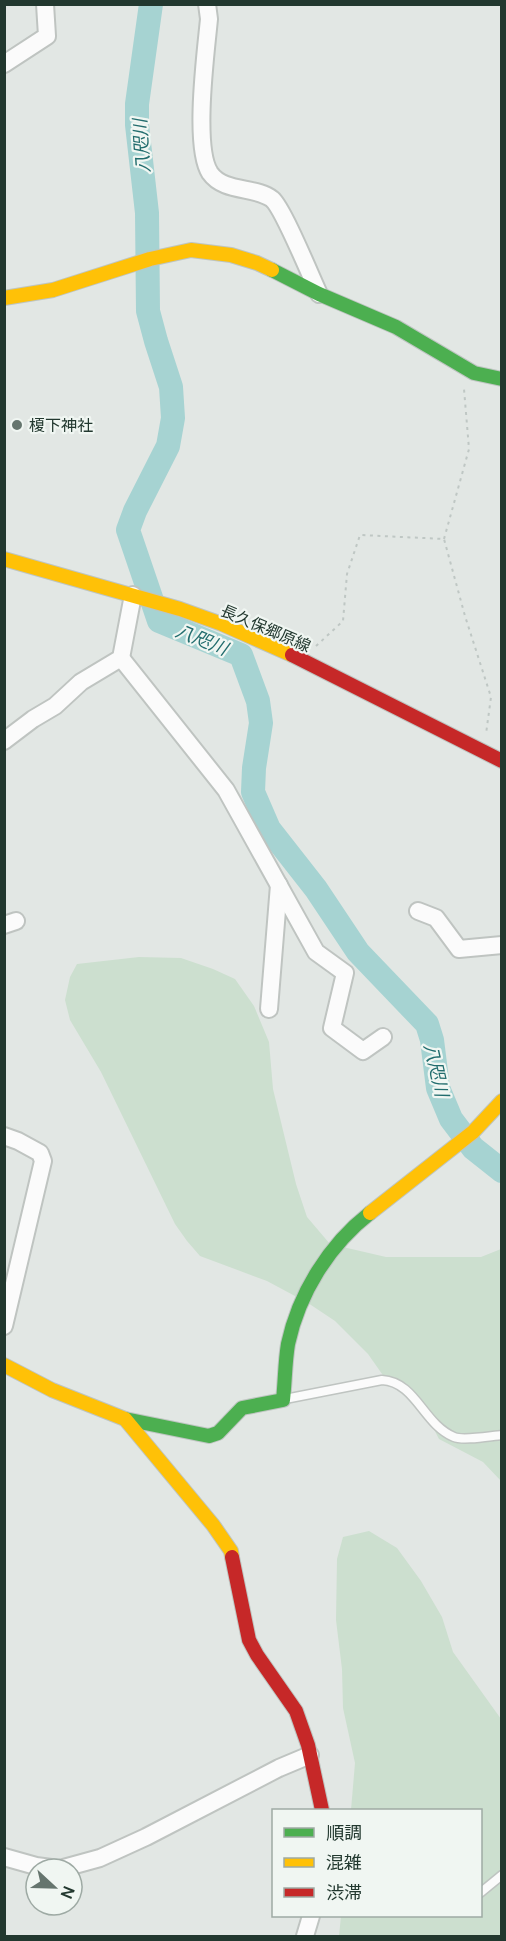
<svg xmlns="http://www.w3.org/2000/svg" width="506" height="1941" viewBox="0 0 506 1941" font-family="Manrope,'Noto Sans JP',sans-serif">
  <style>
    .green { fill: #ccdfcf }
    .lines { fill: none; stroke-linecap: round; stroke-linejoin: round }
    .river { stroke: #a6d3d2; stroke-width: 24 }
    .lane-casing { stroke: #bfc4c1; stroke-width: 11 }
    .street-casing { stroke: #bfc4c1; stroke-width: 20 }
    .fast-casing { stroke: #bec5c1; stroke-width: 16 }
    .slow-casing { stroke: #bec5c1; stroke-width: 16 }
    .jam-casing { stroke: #bec5c1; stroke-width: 16 }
    .path { stroke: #bfc7c4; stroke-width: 2; stroke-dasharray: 3 4.5; stroke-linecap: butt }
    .lane { stroke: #fbfbfb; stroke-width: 8 }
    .street { stroke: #fbfbfb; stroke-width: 16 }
    .fast { stroke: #4caf50; stroke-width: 14 }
    .slow { stroke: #ffc107; stroke-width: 14 }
    .jam { stroke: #c62828; stroke-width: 14 }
    .poi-dot { fill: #65756e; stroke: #f0f6f2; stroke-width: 2 }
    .labels { text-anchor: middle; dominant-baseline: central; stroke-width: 4.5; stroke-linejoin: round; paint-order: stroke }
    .poi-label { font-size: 16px; fill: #22382f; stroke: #f0f6f2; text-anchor: start }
    .street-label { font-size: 16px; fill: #22382f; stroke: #f0f6f2 }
    .water-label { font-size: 18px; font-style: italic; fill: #226d6e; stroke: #f0f6f2 }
  </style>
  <rect width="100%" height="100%" fill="#e2e7e4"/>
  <g class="green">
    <path d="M139 957 181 958 213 969 235 979 254 1006 269 1042 273 1089 296 1184 307 1217 330 1244 386 1257H481L501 1249V1481L483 1462 439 1439 425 1412 411 1399 387 1381 368 1354 335 1321 308 1303 267 1281 200 1256 187 1241 175 1224 101 1072 70 1020 65 1000 70 977 77 964Z"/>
    <path d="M369 1531 397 1548 421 1581 442 1617 453 1652 501 1719V1936H339L341 1916H480V1810H351L355 1763 343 1708 342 1669 336 1620 337 1559 343 1537Z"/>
  </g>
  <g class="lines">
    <path class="river" d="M151 4 137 104V125L147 213 148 311 156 341 171 387 173 418 168 446 135 511 128 530 159 621 241 655 258 701 261 723 254 768 253 792 269 829 316 889 358 952 427 1024 432 1040 438 1088 451 1119 473 1148 502 1171"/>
    <g class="lane-casing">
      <g id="lane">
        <path d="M285 1399 382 1380C416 1382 423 1424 454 1437 463 1441 490 1436 502 1435"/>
        <path d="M480 1893 502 1875"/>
      </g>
    </g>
    <g class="street-casing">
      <g id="street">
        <path d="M207 4 209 19C206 51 193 147 210 173 224 193 255 186 272 199 283 208 311 277 319 294"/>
        <path d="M4 64 47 36 45 4"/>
        <path d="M121 658 226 790 316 952 345 973 332 1028 363 1051 383 1037"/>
        <path d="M4 741 33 719 55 706 81 682 121 658 133 595"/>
        <path d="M418 911 436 918 459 949 502 945"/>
        <path d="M4 925 16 921"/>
        <path d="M269 1009 279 885"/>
        <path d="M4 1136 18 1141 40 1153 43 1161 4 1326"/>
        <path d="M4 1857 36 1866 59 1869"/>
        <path d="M60 1869 100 1858 146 1837 279 1768 310 1755"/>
        <path d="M305 1936 311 1916"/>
      </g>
    </g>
    <g class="fast-casing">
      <g id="fast">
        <path d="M272 270 319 294 396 327 474 373 502 379"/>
        <path d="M125 1419 209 1436 218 1433 242 1408 283 1400C285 1382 285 1362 288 1344 299 1293 329 1245 370 1213"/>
      </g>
    </g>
    <g class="slow-casing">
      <g id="slow">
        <path d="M4 298 53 290 150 259 191 250 231 255 257 263 272 270"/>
        <path d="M4 559 180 609 222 624 292 655"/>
        <path d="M370 1213 473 1132 502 1101"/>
        <path d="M4 1365 52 1390 125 1419 213 1525 231 1551 232 1557"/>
      </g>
    </g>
    <g class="jam-casing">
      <g id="jam">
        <path d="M292 655 502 761"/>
        <path d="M232 1557 249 1640 257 1655 296 1711 308 1745 322 1810"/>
      </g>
    </g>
    <g class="path">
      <path d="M444 539 469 449 464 389"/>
      <path d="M316 646 343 621 347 574 360 535 444 539 465 616 491 697 486 734"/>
    </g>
    <use href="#lane" class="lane"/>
    <use href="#street" class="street"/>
    <use href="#fast" class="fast"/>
    <use href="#slow" class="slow"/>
    <use href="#jam" class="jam"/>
  </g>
  <circle class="poi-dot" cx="17" cy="425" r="6"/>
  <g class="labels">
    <g class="poi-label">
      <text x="29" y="425">榎下神社</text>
    </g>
    <g class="street-label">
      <text transform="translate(266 628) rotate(23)">長久保郷原線</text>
    </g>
    <g class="water-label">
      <text transform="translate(141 146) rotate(-94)">八咫川</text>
      <text transform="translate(202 639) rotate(22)">八咫川</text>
      <text transform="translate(437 1070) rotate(77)">八咫川</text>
    </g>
  </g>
  <rect width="506" height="1941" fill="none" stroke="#22382f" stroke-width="12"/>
  <rect x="272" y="1809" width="210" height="108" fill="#f0f6f2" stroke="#9eaaa4" stroke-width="1.5"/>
  <rect x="284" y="1828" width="30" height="9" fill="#4caf50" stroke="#9eaaa4" stroke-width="1.5"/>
  <text x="326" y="1839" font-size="18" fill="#22382f">順調</text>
  <rect x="284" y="1858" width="30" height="9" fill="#ffc107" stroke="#9eaaa4" stroke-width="1.5"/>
  <text x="326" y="1869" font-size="18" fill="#22382f">混雑</text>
  <rect x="284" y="1888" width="30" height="9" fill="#c62828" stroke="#9eaaa4" stroke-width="1.5"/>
  <text x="326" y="1899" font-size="18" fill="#22382f">渋滞</text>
  <g transform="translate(54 1887) rotate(112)"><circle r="28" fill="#f0f6f2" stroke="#9eaaa4" stroke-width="1.5"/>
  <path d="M0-4.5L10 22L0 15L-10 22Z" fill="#65756e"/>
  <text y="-9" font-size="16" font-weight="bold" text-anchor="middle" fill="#22382f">N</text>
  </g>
</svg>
